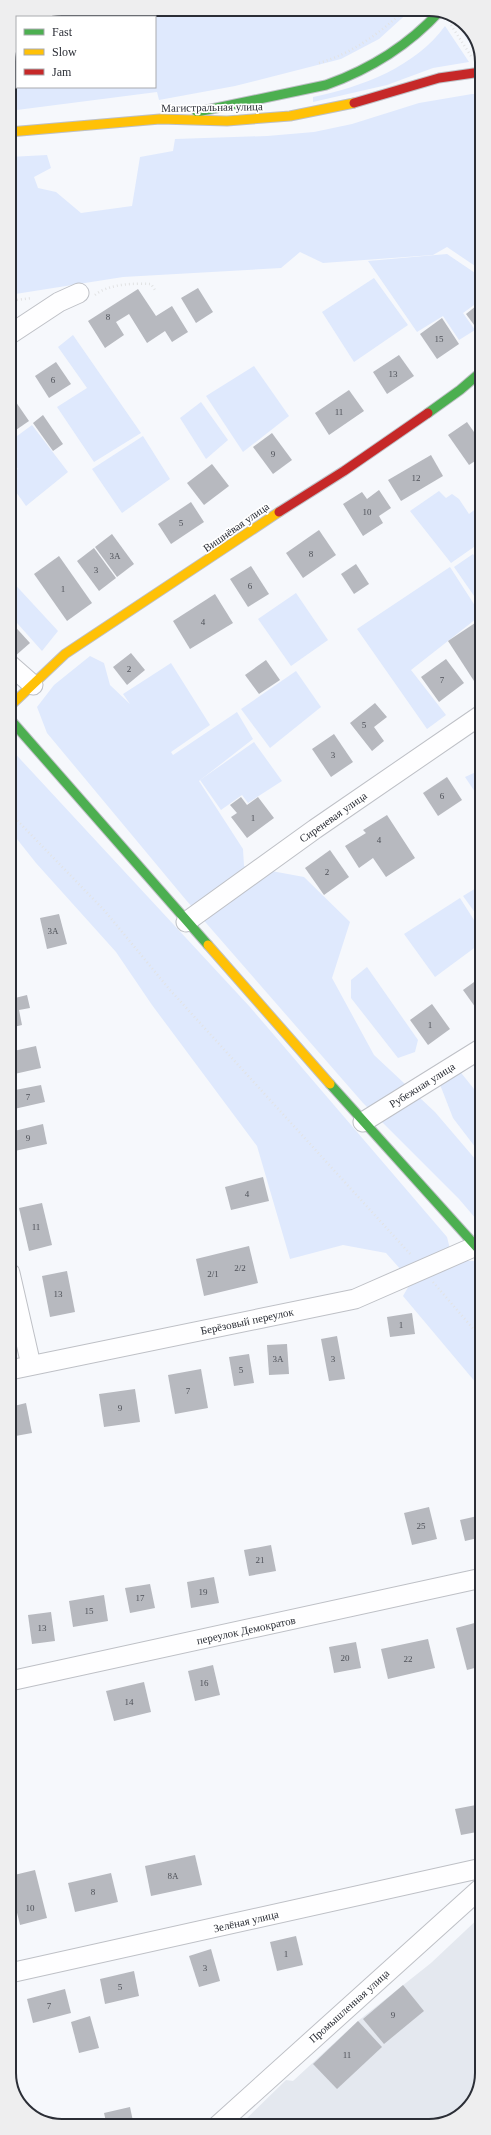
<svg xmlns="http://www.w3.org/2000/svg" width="491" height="2135" viewBox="0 0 491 2135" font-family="'Times New Roman',serif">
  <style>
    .built { fill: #e4e8ef }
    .green { fill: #dfe9fd }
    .building { fill: #b7b9bf }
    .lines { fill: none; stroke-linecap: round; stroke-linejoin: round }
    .street-casing { stroke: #bec0c6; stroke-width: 21 }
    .fast-casing { stroke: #bec0c6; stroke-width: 11 }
    .slow-casing { stroke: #bec0c6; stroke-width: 11 }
    .jam-casing { stroke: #bec0c6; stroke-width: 11 }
    .path { stroke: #e2e3e4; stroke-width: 2.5; stroke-dasharray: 1 3; stroke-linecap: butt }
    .street { stroke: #fefeff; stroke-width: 19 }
    .fast { stroke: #4caf50; stroke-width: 9 }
    .slow { stroke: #ffc107; stroke-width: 9 }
    .jam { stroke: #c62828; stroke-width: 9 }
    .labels { text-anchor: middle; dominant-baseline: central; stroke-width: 3.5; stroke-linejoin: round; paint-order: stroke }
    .number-label { font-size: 9px; fill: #4e5158 }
    .street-label { font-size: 11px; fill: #2b2e36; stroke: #fff }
    .rim { fill: none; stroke: #2b2e36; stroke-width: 2 }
  </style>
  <rect width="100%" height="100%" fill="#f6f8fc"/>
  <path class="built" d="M482 1915V2073L469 2108 439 2125H240L286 2080 293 2081 358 2021 431 1963Z"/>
  <g class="green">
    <path d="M62 9H412L379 39 341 59 235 86 159 100 157 92 9 111V62L17 43V87H155V17H42Z"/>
    <path d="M453 17 464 22 481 52V61Z"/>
    <path d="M445 26 469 62 433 68 387 85 313 102V97C362 87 415 67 445 26Z"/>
    <path d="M472 94H481V270L447 247 433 255 323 263 300 252 281 268 123 277 9 295V157L47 155 51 168 34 177 38 188 56 192 81 213 132 206 140 157 173 151 175 139 267 136 314 132 352 124 419 103Z"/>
    <path d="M447 254 481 277V300L463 313 475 330 459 340 443 316 417 332 368 261Z"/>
    <path d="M374 278 408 325 354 362 322 312Z"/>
    <path d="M73 335 141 433 94 462 57 407 87 388 58 347Z"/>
    <path d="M254 366 289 416 243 452 206 396Z"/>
    <path d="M201 402 228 440 206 459 180 418Z"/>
    <path d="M32 425 68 472 26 506 9 482V476L18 469 9 455V442Z"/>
    <path d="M143 436 170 479 122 513 92 469Z"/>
    <path d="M439 491 446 498 452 494 459 499 469 514 481 505V542L451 563 410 511Z"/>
    <path d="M473 554 481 567V606L454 567Z"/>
    <path d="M450 567 481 615 411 670 446 715 427 729 357 629Z"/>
    <path d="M9 578 58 631 42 651 9 614Z"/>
    <path d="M296 593 328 640 291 666 258 619Z"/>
    <path d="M90 656 104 663 110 685 130 704 123 694 171 663 210 725 171 752 173 755 237 712 253 739 199 781 243 849 244 866 304 877 350 922 332 978 374 1055 435 1112 482 1167V1226L459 1199 363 1103 186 900 47 733 37 707 54 685Z"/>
    <path d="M296 671 321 707 270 748 241 709Z"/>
    <path d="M254 742 282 781 248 803 242 795 221 810 200 780Z"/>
    <path d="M9 747 250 1007 447 1237 450 1249 402 1271 386 1253 343 1245 290 1259 257 1146 152 1005 116 952 36 863 9 829Z"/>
    <path d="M476 772 481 780V801L465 777Z"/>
    <path d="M481 885V921L463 896Z"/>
    <path d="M460 898 481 931V943L435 977 404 934Z"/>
    <path d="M367 967 418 1040 415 1052 398 1058 351 998V980Z"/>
    <path d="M458 1069 482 1099V1156L453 1118 439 1082Z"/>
    <path d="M460 1261H477L482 1266V1390L403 1296 411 1282Z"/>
  </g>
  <g class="building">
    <path d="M198 288 213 312 196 323 181 298Z"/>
    <path d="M138 289 156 316 172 306 188 332 172 342 165 331 147 343 129 314 116 322 124 335 105 348 88 321Z"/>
    <path d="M481 302V326L477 329 466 314Z"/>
    <path d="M442 318 459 344 437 359 420 334Z"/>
    <path d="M399 355 414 376 387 394 373 372Z"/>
    <path d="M56 362 71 384 49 398 35 376Z"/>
    <path d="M349 390 364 411 329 435 315 413Z"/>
    <path d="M9 392 29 421 13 432 9 426Z"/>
    <path d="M43 415 63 444 53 451 33 423Z"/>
    <path d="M481 416V424L477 419Z"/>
    <path d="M467 422 481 442V457L469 465 448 435Z"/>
    <path d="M272 433 292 460 273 474 253 447Z"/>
    <path d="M431 455 443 476 401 501 388 480Z"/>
    <path d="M212 464 229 486 204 505 187 483Z"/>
    <path d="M379 490 391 508 379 516 383 523 363 536 343 504 362 492 367 499Z"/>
    <path d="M191 502 204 522 171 544 158 524Z"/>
    <path d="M319 530 336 555 303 578 286 553Z"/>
    <path d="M112 534 134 564 117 577 95 547Z"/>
    <path d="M94 548 116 578 99 591 77 561Z"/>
    <path d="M59 556 92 603 67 621 34 574Z"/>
    <path d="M356 564 369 584 354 594 341 574Z"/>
    <path d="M251 566 269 594 248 607 230 579Z"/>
    <path d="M215 594 233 623 190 649 173 621Z"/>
    <path d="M481 619V676L474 681 448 641Z"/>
    <path d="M9 620 30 643 14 657 9 651Z"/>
    <path d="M131 653 145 670 127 685 113 667Z"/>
    <path d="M446 659 464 683 439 702 421 677Z"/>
    <path d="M266 660 280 680 259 694 245 675Z"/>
    <path d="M375 703 387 717 374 727 384 741 372 751 350 723Z"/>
    <path d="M334 734 353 762 331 777 312 749Z"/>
    <path d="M481 763V776L475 767Z"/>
    <path d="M447 777 462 800 438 816 423 793Z"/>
    <path d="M241 797 247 805 258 797 274 818 247 838 231 817 237 813 230 805Z"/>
    <path d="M387 815 415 858 386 877 373 858 359 868 345 846 366 833 363 830Z"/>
    <path d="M330 850 349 877 324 895 305 868Z"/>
    <path d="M59 914 67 944 47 949 40 918Z"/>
    <path d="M481 977V1008L478 1011 463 990Z"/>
    <path d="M9 994 11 999 27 995 30 1008 19 1010 22 1025 9 1028Z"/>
    <path d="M432 1004 450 1029 428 1045 410 1020Z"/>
    <path d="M36 1046 41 1068 10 1075 9 1052Z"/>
    <path d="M41 1085 45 1102 14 1109 10 1091Z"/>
    <path d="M43 1124 47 1144 10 1152V1132Z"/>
    <path d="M263 1177 269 1201 231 1210 225 1187Z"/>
    <path d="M42 1203 52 1245 29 1251 19 1208Z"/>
    <path d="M249 1246 258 1283 204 1296 196 1259Z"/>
    <path d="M67 1271 75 1312 50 1317 42 1276Z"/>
    <path d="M412 1313 415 1334 390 1337 387 1317Z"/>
    <path d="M337 1336 345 1379 329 1381 321 1339Z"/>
    <path d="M287 1344 289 1374 269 1375 267 1345Z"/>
    <path d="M249 1354 254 1383 234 1386 229 1357Z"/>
    <path d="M201 1369 208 1408 175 1414 168 1375Z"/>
    <path d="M135 1389 140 1422 104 1427 99 1394Z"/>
    <path d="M26 1403 32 1433 10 1437V1407Z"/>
    <path d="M429 1507 437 1539 412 1545 404 1513Z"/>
    <path d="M482 1515V1537L465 1541 460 1520Z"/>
    <path d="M271 1545 276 1571 249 1576 244 1550Z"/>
    <path d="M214 1577 219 1603 191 1608 187 1582Z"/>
    <path d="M150 1584 155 1608 130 1613 125 1588Z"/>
    <path d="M104 1595 108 1621 73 1627 69 1601Z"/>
    <path d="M51 1612 55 1641 32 1644 28 1615Z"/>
    <path d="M482 1621V1666L467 1670 456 1628Z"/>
    <path d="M428 1639 435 1668 388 1679 381 1649Z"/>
    <path d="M356 1642 361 1668 334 1673 329 1647Z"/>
    <path d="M213 1665 220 1695 195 1701 188 1671Z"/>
    <path d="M144 1682 151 1712 114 1721 106 1691Z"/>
    <path d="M10 1711 15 1730 10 1731Z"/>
    <path d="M476 1805 482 1831 461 1835 455 1809Z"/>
    <path d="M195 1855 202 1885 151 1896 145 1866Z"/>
    <path d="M35 1870 47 1918 20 1925 13 1896 10 1897V1876Z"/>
    <path d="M111 1873 118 1902 75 1912 68 1883Z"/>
    <path d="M296 1936 303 1965 277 1971 270 1942Z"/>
    <path d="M211 1949 220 1981 199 1987 189 1956Z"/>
    <path d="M134 1971 139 1996 105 2004 100 1979Z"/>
    <path d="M403 1985 424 2011 384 2044 363 2019Z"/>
    <path d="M65 1989 71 2013 33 2023 27 1999Z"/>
    <path d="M90 2016 99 2048 79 2053 71 2022Z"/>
    <path d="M358 2021 382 2047 337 2089 313 2064Z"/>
    <path d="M10 2029 17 2053 10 2055Z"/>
    <path d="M130 2107 134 2126H107L104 2113Z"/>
    <path d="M322 2120 328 2125H316Z"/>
  </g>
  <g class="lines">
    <g class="street-casing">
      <g id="street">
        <path d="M9 335 59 302 79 293"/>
        <path d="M9 664 33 685"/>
        <path d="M186 922 315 829 481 715"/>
        <path d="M363 1122 482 1048"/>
        <path d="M10 1273 31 1365"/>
        <path d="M10 1370 355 1299 476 1246"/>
        <path d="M10 1681 482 1578"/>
        <path d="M10 1973 482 1868"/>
        <path d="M217 2126 482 1887"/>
      </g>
    </g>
    <g class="fast-casing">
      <g id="fast">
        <path d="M197 112 326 85C371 69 408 46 440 11"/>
        <path d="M428 413 460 390 481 372"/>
        <path d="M9 718 208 945"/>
        <path d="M330 1084 482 1253"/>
      </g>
    </g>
    <g class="slow-casing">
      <g id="slow">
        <path d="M9 132 160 119 227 121 290 116 354 103"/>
        <path d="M9 707 65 654 279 512"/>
        <path d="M208 945 330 1084"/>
      </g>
    </g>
    <g class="jam-casing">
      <g id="jam">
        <path d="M354 103 439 78 481 72"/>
        <path d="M279 512 344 471 428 413"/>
      </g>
    </g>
    <g class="path">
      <path d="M451 25 471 56"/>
      <path d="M319 63C353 53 380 33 406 9"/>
      <path d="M95 295C108 284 134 283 151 284L155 290"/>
      <path d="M9 301 32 298"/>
      <path d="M9 812 104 910 170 990 412 1256"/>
      <path d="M433 1282 482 1339"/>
    </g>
    <use href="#street" class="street"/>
    <use href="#fast" class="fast"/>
    <use href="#slow" class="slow"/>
    <use href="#jam" class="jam"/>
  </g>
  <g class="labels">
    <g class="number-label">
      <text x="108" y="317">8</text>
      <text x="439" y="339">15</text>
      <text x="393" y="374">13</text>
      <text x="53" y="380">6</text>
      <text x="339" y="412">11</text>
      <text x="273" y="454">9</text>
      <text x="416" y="478">12</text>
      <text x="367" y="512">10</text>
      <text x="181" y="523">5</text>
      <text x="311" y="554">8</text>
      <text x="115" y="556">3А</text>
      <text x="96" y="570">3</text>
      <text x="250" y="586">6</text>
      <text x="63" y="589">1</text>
      <text x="203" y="622">4</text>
      <text x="129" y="669">2</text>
      <text x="442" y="680">7</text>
      <text x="364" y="725">5</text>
      <text x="333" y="755">3</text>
      <text x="442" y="796">6</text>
      <text x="253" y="818">1</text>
      <text x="379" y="840">4</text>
      <text x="327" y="872">2</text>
      <text x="53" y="931">3А</text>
      <text x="430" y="1025">1</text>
      <text x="28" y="1097">7</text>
      <text x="28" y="1138">9</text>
      <text x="247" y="1194">4</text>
      <text x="36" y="1227">11</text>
      <text x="240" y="1268">2/2</text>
      <text x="213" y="1274">2/1</text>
      <text x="58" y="1294">13</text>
      <text x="401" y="1325">1</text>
      <text x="278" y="1359">3А</text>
      <text x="333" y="1359">3</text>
      <text x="241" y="1370">5</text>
      <text x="188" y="1391">7</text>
      <text x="120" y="1408">9</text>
      <text x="421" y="1526">25</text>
      <text x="260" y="1560">21</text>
      <text x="203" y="1592">19</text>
      <text x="140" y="1598">17</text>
      <text x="89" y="1611">15</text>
      <text x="42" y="1628">13</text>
      <text x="345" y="1658">20</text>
      <text x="408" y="1659">22</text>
      <text x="204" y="1683">16</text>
      <text x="129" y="1702">14</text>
      <text x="173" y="1876">8А</text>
      <text x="93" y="1892">8</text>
      <text x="30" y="1908">10</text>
      <text x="286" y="1954">1</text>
      <text x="205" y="1968">3</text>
      <text x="120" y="1987">5</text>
      <text x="49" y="2006">7</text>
      <text x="393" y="2015">9</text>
      <text x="347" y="2055">11</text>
    </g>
    <g class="street-label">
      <text transform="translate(212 107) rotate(-1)">Магистральная улица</text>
      <text transform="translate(236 527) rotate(-35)">Вишнёвая улица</text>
      <text transform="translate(333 817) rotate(-35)">Сиреневая улица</text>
      <text transform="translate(422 1085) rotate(-32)">Рубежная улица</text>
      <text transform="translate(247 1321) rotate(-12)">Берёзовый переулок</text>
      <text transform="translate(246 1630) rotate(-12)">переулок Демократов</text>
      <text transform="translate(246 1921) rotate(-13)">Зелёная улица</text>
      <text transform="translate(349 2006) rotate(-42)">Промышленная улица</text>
    </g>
  </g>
  <path d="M0 0H491V2135H0ZM62 16H429A46 46 0 0 1 475 62V2073A46 46 0 0 1 429 2119H62A46 46 0 0 1 16 2073V62A46 46 0 0 1 62 16Z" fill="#eeeeef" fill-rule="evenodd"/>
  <path class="rim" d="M62 16H429A46 46 0 0 1 475 62V2073A46 46 0 0 1 429 2119H62A46 46 0 0 1 16 2073V62A46 46 0 0 1 62 16Z"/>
  <rect x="16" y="16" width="140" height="72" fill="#ffffff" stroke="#aaabaf"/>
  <rect x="24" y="29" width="20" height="6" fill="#4caf50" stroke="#aaabaf"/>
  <text x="52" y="36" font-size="12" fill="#2b2e36">Fast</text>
  <rect x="24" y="49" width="20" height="6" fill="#ffc107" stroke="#aaabaf"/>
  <text x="52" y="56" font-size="12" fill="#2b2e36">Slow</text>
  <rect x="24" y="69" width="20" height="6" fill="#c62828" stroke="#aaabaf"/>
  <text x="52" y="76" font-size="12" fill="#2b2e36">Jam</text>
</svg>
